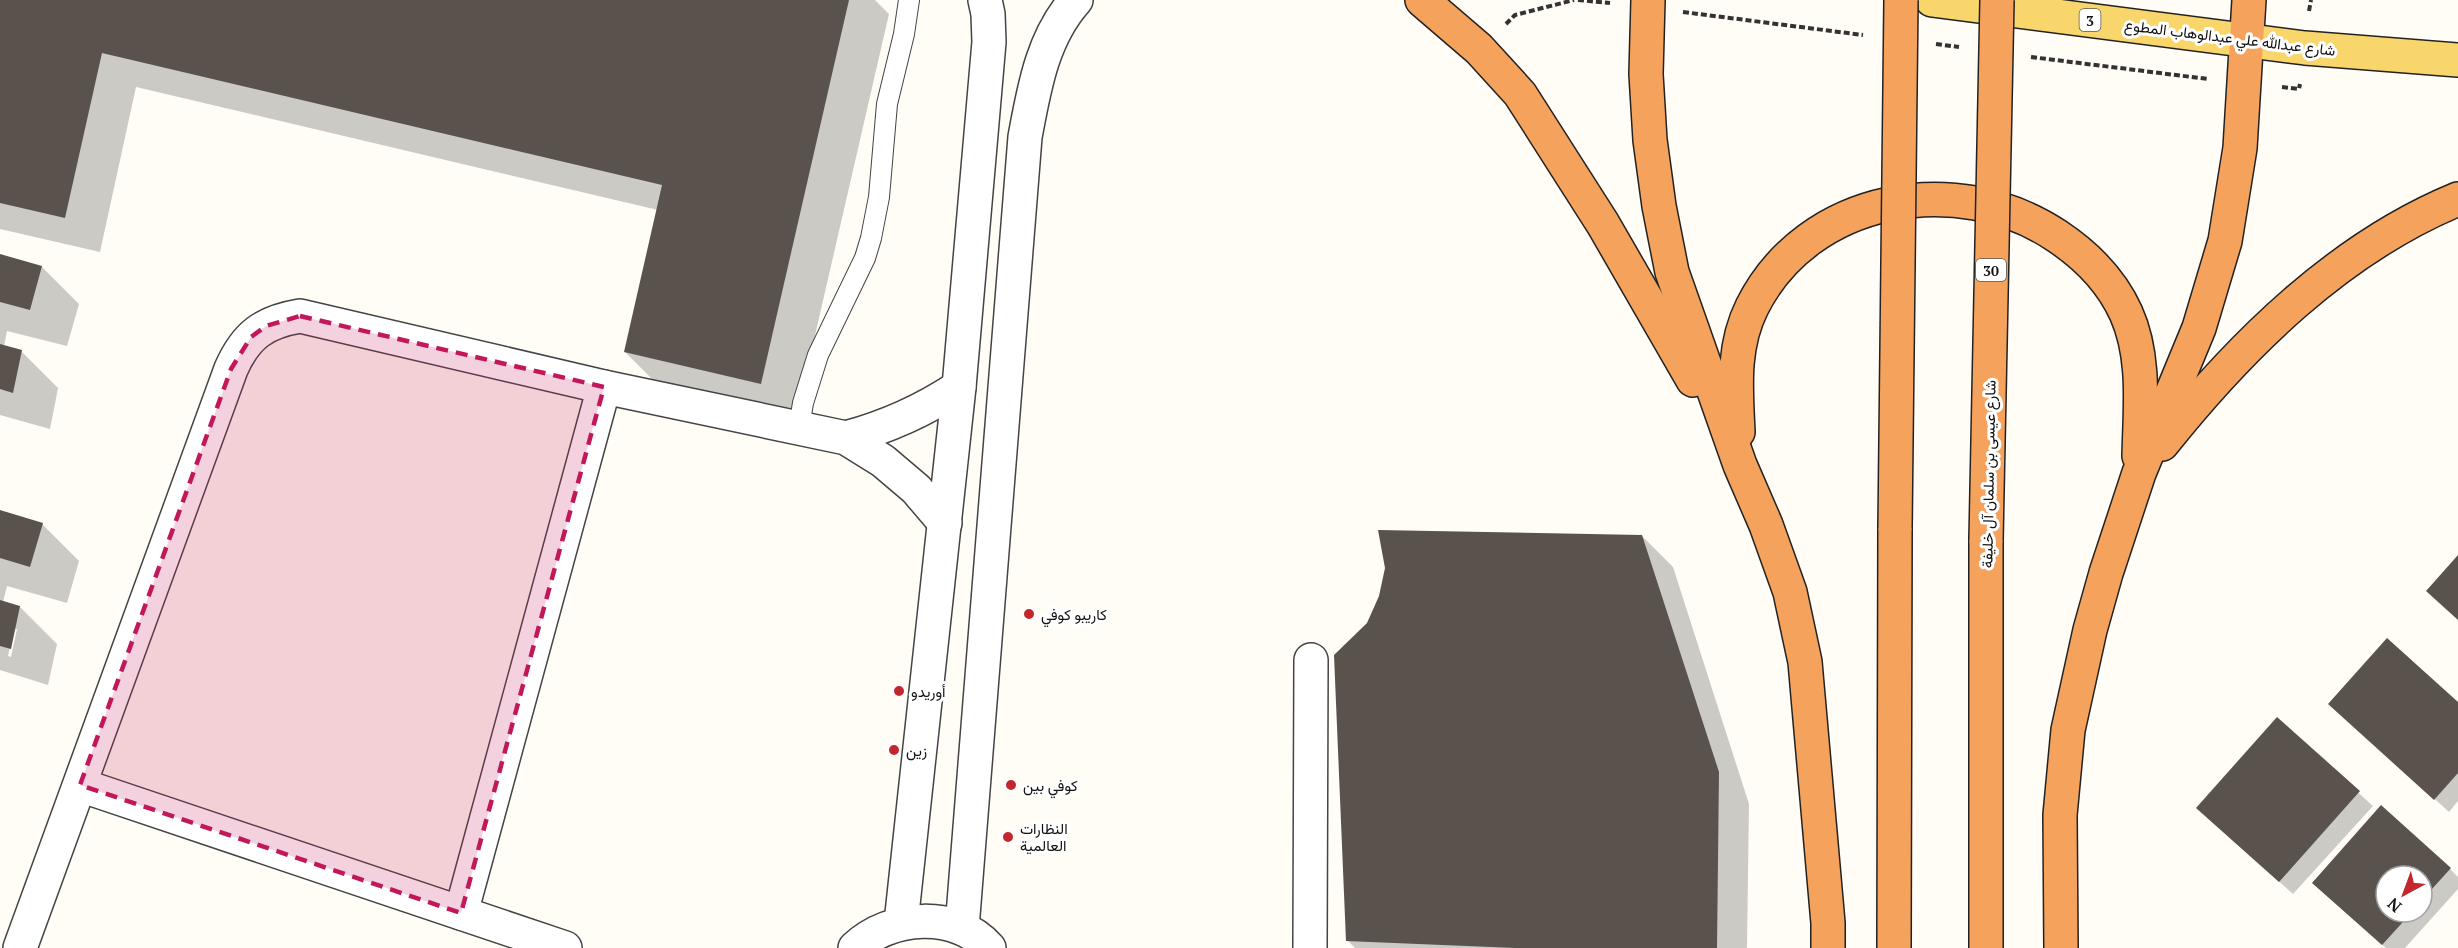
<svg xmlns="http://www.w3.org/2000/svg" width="2458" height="948" viewBox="0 0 2458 948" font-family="'PT Serif',Vazirmatn,serif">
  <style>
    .shadow { fill: #0003; fill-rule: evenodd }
    .building { fill: #5a524d }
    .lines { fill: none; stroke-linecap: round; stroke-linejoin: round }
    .service-casing { stroke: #444; stroke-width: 22 }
    .minor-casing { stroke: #444; stroke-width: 36 }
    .primary-casing { stroke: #222; stroke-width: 36 }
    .motorway-casing { stroke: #222; stroke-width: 36 }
    .path { stroke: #333; stroke-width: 4; stroke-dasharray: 6 3; stroke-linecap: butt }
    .service { stroke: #fff; stroke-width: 20 }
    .minor { stroke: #fff; stroke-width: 33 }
    .primary { stroke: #f9d66b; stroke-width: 33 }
    .motorway { stroke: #f5a25d; stroke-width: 33 }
    .motorway-bridge-casing { stroke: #222; stroke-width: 36; stroke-linecap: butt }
    .motorway-bridge { stroke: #f5a25d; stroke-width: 33 }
    .marked { fill: #c2185b; fill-opacity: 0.2; stroke: #c2185b; stroke-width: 4.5; stroke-dasharray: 12 8; stroke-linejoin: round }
    .poi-dot { fill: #c4262e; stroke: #fff; stroke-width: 2 }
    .labels { text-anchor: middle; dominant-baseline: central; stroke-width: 6; stroke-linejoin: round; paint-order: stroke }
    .shield { fill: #fff; stroke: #585858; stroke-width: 1.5 }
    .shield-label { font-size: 14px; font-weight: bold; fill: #111 }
    .street-label { font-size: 15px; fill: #111; stroke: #fff }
    .poi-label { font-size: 15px; fill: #111; stroke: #fff; text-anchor: start }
  </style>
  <rect width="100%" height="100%" fill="#fffdf5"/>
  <g class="shadow">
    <path d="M0 0H875L889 14 796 418 660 387 625 352 658 210 136 87 100 252 0 229Z"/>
    <path d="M0 256 42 267 79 304 67 346 7 331 4 346 21 351 58 388 50 429 0 415Z"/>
    <path d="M0 511 42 524 79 561 67 603 7 586 3 602 20 607 57 644 48 685 0 670ZM14 629H17L11 657 8 656Z"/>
    <path d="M1642 536 1673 567 1749 804 1747 948H1355L1347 940 1368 624 1381 597 1386 568Z"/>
    <path d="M2330 704H2458V801L2449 812Z"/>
    <path d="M2277 719 2373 806 2293 894 2211 821Z"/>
    <path d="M2450 869 2458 877V889L2405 948H2386L2314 883ZM2386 876H2422V912H2386Z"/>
  </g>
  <g class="building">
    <path d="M0 0H849L761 384 624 352 662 185 102 53 65 218 0 203Z"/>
    <path d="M0 254 42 266 30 310 0 302Z"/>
    <path d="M0 344 22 350 13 393 0 389Z"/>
    <path d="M0 510 43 523 30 567 0 558Z"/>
    <path d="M1378 530 1642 535 1719 772 1717 948H1515L1346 941 1334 655 1367 623 1379 596 1385 568Z"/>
    <path d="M2458 555V620L2426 591Z"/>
    <path d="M0 600 20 606 11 649 0 646Z"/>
    <path d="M2387 638 2458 702V773L2434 800 2328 704Z"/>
    <path d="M2277 717 2360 791 2279 882 2196 808Z"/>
    <path d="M2381 805 2451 868 2422 900V876H2386V912H2412L2382 945 2312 883Z"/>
  </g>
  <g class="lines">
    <g class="service-casing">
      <path id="service" d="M799 428 803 403 818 355 865 258 871 238 879 197 887 104 904 34 909 0"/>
    </g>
    <g class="minor-casing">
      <g id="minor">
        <path d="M846 438C887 427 923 411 959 387"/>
        <path d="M80 785 565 948"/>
        <path d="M461 913 604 387"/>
        <path d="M901 923 959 387 989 42 988 14 985 0"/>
        <path d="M962 928 1025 137C1034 89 1042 38 1076 0"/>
        <path d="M20 948 231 369C246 335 264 322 300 316L604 387 846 438 883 461 916 489 945 523"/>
        <path d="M855 948C890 915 956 910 989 948"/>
        <path d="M1310 948 1311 660"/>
      </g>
    </g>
    <g class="primary-casing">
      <path id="primary" d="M1932 0 2305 48 2458 60"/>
    </g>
    <g class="motorway-casing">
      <g id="motorway">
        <path d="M1422 0 1479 49 1520 94 1603 224 1693 380"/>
        <path d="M1648 0 1646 74 1650 140 1659 206 1672 272 1740 465 1766 525 1790 592 1805 662 1828 923V948"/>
        <path d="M1738 432C1736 389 1732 347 1752 307 1808 195 1957 169 2057 236 2087 256 2111 280 2126 313 2146 357 2140 409 2139 456"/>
        <path d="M2162 444C2241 345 2339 248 2458 199"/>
        <path d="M1986 540V948"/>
        <path d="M1894 948 1895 528"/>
        <path d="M2061 948 2060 815 2068 730 2090 630 2106 573 2139 473 2199 328 2225 241 2240 148 2249 0"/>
      </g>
    </g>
    <g class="path">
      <path d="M1578 0 1610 3"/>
      <path d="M2309 11 2311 0"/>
      <path d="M1683 12 1863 35"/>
      <path d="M1506 24 1515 15 1574 0"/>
      <path d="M1936 44 1959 47"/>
      <path d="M2031 57 2208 79"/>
      <path d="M2282 87 2299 89 2300 84"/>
    </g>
    <use href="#service" class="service"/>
    <use href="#minor" class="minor"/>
    <use href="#primary" class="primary"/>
    <use href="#motorway" class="motorway"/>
    <g class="motorway-bridge-casing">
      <g id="motorway-bridge">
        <path d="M1895 528 1901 0"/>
        <path d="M1986 540 1997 0"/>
      </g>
    </g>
    <use href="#motorway-bridge" class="motorway-bridge"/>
  </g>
  <path class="marked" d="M300 316 604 387 461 913 80 785 231 369 251 337 266 326Z"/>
  <g class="poi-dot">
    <circle cx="1029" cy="614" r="6"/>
    <circle cx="899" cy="691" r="6"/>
    <circle cx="894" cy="750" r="6"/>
    <circle cx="1011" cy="785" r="6"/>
    <circle cx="1008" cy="837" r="6"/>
  </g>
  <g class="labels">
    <g class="shield">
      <rect x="2079.5" y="9" width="21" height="22" rx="4.5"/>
      <rect x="1976" y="259" width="30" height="22" rx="4.5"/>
    </g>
    <g class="shield-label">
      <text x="2090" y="20">3</text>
      <text x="1991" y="270">30</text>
    </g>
    <g class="street-label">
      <text transform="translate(2230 37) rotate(7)">شارع عبدالله علي عبدالوهاب المطوع</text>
      <text transform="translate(1988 474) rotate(-89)">شارع عيسى بن سلمان آل خليفة</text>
    </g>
    <g class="poi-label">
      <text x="1041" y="614">كاريبو كوفي</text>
      <text x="911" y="691">أوريدو</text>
      <text x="906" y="750">زين</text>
      <text x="1023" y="785">كوفي بين</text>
      <text x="1020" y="828">النظارات<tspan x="1020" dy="17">العالمية</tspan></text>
    </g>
  </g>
  <g transform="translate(2404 894) rotate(221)"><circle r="28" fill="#ffffff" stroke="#a0a0a0" stroke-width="1.5"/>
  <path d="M0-4.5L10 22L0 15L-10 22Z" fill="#c4262e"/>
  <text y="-9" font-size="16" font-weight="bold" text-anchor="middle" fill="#111111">N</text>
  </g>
</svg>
